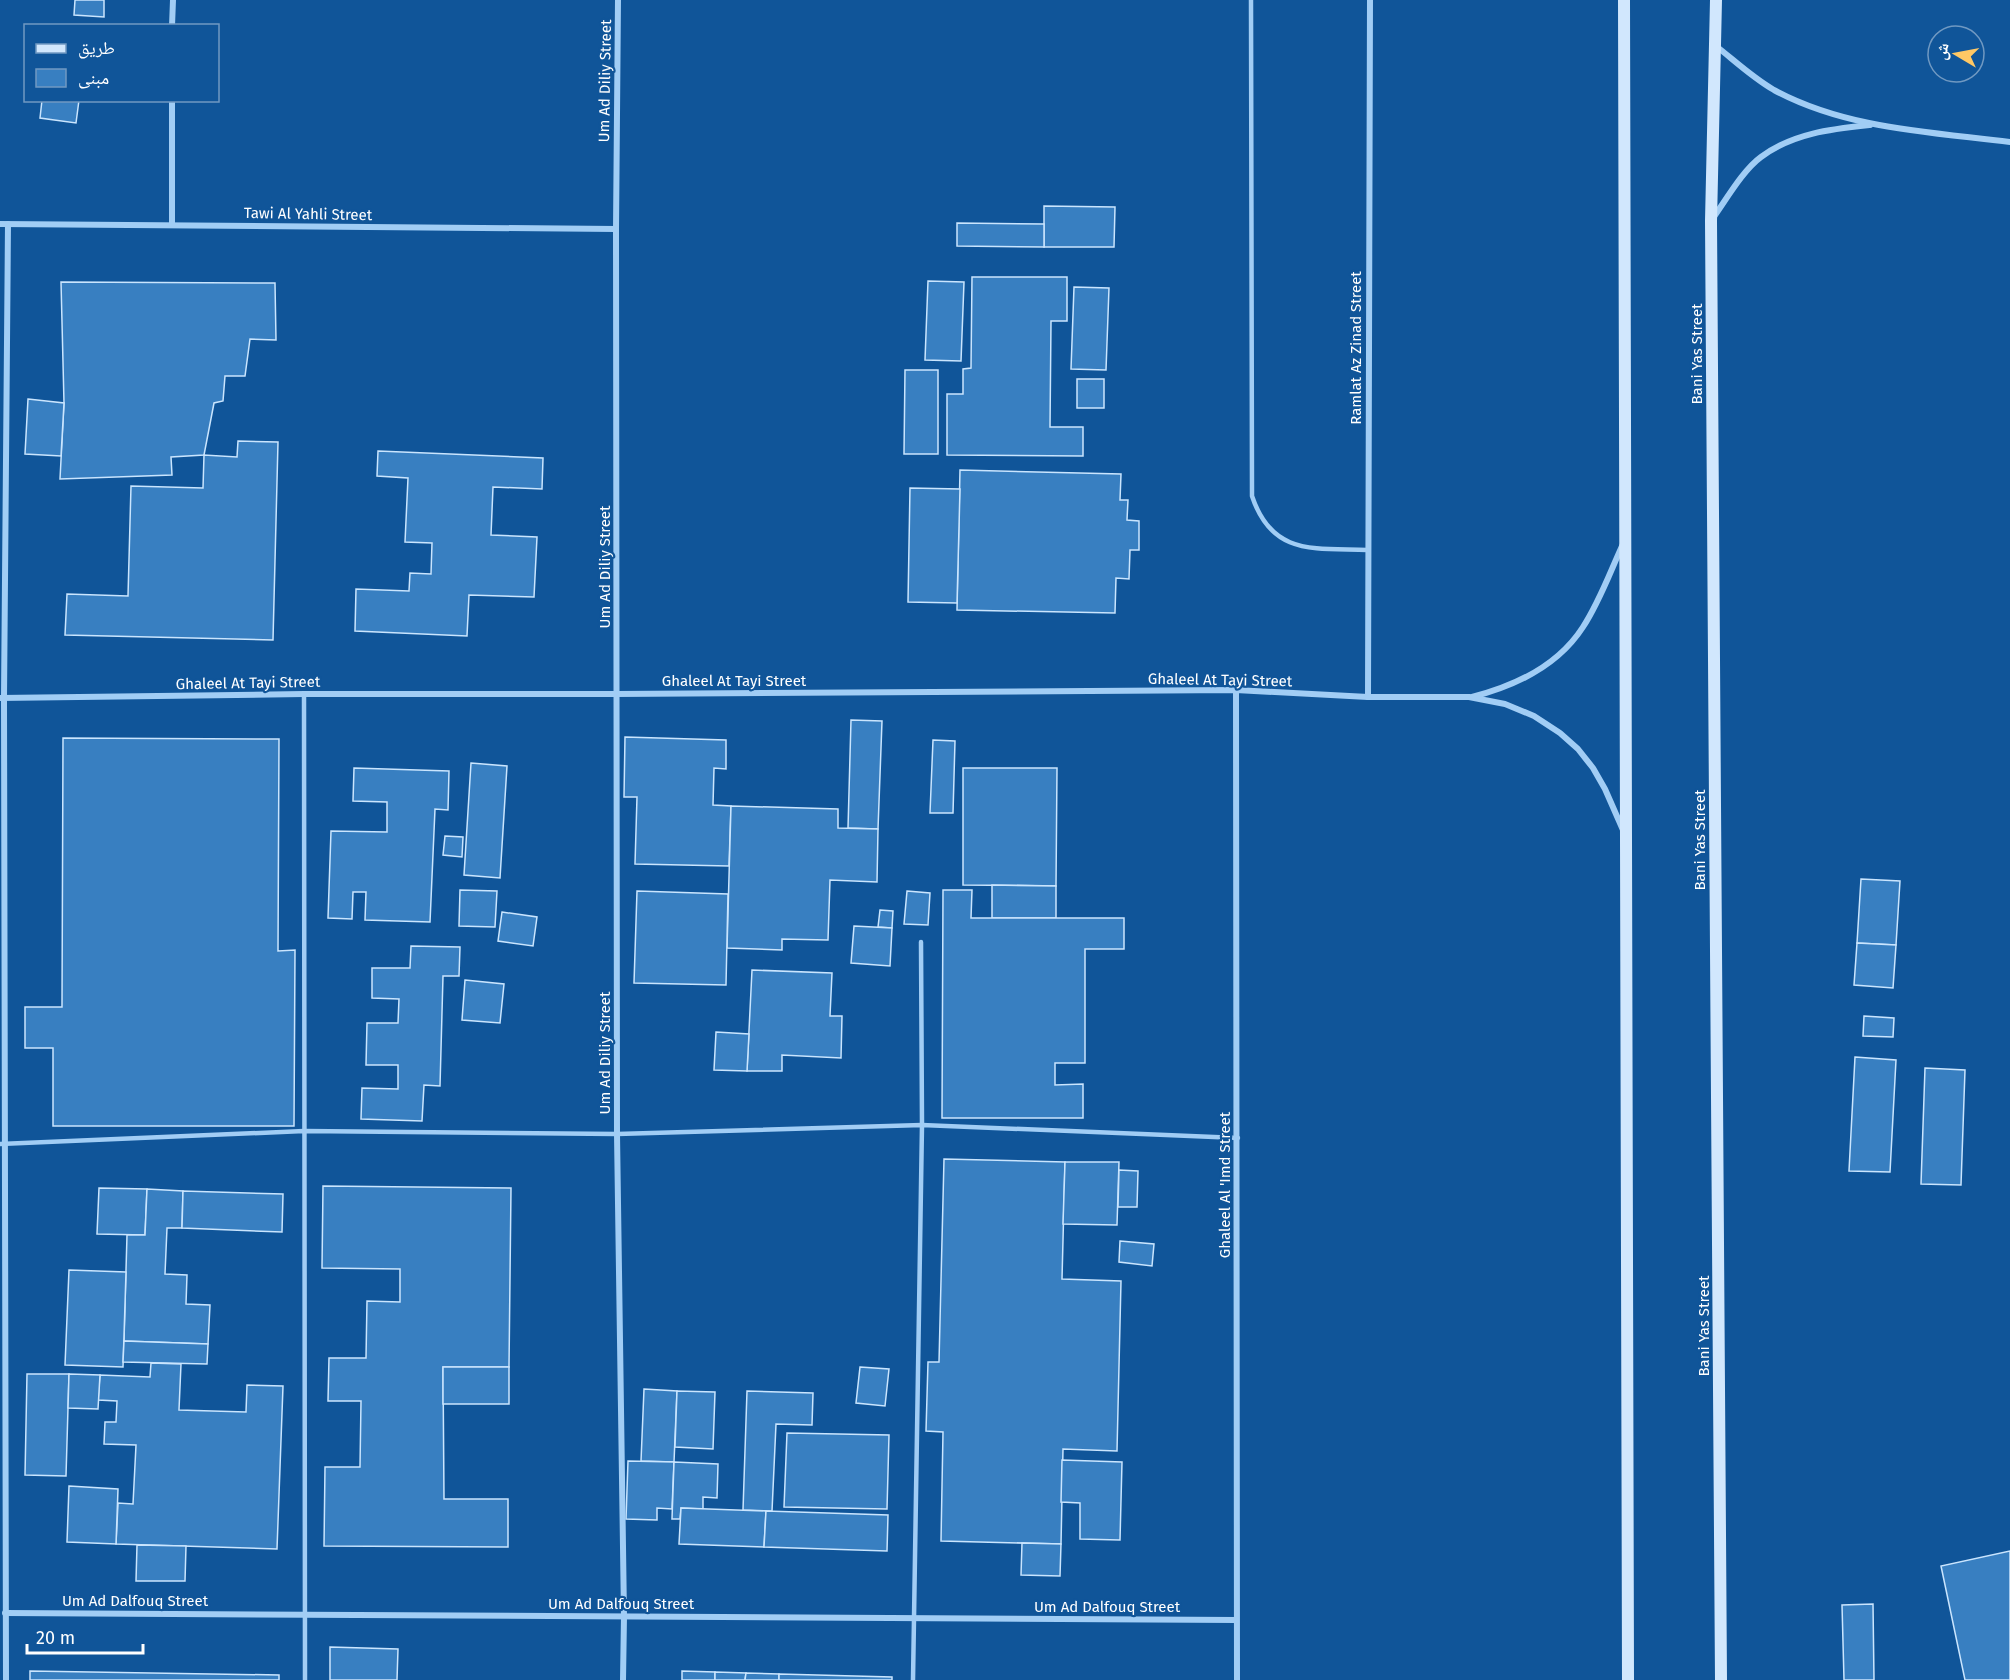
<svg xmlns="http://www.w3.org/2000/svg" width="2010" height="1680" viewBox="0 0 2010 1680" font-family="'Fira Sans','Noto Naskh Arabic',sans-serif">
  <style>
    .building { fill: #387fc1; stroke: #cae5fe; stroke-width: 1.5 }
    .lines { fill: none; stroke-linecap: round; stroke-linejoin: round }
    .service { stroke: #a1cdf5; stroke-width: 4.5 }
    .minor { stroke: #a1cdf5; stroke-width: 6 }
    .secondary { stroke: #d1e7fd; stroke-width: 12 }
    .labels { text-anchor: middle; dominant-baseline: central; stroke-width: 4.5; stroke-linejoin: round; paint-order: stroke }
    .street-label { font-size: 15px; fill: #fff; stroke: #105599 }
  </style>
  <rect width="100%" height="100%" fill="#105599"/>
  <g class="building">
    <path d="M75 0H104V17L74 15Z"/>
    <path d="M42 100H79L76 123 40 118Z"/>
    <path d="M1044 206 1115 207 1114 247H1044Z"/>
    <path d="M957 223 1044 224V247L957 246Z"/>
    <path d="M972 277H1067V321H1051L1050 427H1083V456L947 455V394H963V369L971 368Z"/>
    <path d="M928 281 964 282 961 361 925 360Z"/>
    <path d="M61 282 275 283 276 340 250 339 245 376H225L223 401 214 403 204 455 171 457 172 475 60 479 64 403Z"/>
    <path d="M1074 287 1109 288 1106 370 1071 369Z"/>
    <path d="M905 370H938V454H904Z"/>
    <rect x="1077" y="379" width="27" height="29"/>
    <path d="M28 399 64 403 61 456 25 454Z"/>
    <path d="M238 441 278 442 273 640 65 635 67 594 128 596 131 486 203 488 204 455 237 457Z"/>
    <path d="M378 451 543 458 542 489 493 487 491 535 537 537 534 597 469 595 467 636 355 631 356 589 409 591 410 573 431 574 432 543 405 542 408 478 377 476Z"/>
    <path d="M960 470 1121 474 1120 500H1128L1127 520 1139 521V550H1130L1129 579 1116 578 1115 613 957 610Z"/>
    <path d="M910 488 960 489 957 603 908 602Z"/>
    <path d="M851 720 882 721 878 829 848 828Z"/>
    <path d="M625 737 726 740V769L714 768 713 805 731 806 729 866 635 864 637 797H624Z"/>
    <path d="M63 738 279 739 278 951 295 950 294 1126H53V1048H25V1007H62Z"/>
    <path d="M933 740 955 741 953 813H930Z"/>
    <path d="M471 763 507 766 500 878 464 875Z"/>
    <path d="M354 768 449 771 448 810 435 809 430 922 365 920 366 892H353L352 919 328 918 331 831 387 832V802L353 801Z"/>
    <path d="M963 768H1057L1056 886 963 885Z"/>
    <path d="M731 806 838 809V828L878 829 877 882 830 880 828 940 782 939V950L727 948Z"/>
    <path d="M445 836 463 837 462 857 443 855Z"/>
    <path d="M1861 879 1900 881 1896 945 1857 943Z"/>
    <path d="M992 885 1056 886V918H992Z"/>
    <path d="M460 890 497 891 495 927 459 926Z"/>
    <path d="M943 890H972L971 918H1124V949H1085V1063H1055V1085L1083 1084V1118H942Z"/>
    <path d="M637 891 728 894 726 985 634 983Z"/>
    <path d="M907 891 930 893 928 925 904 924Z"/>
    <path d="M880 910 893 911 892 928 878 927Z"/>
    <path d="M502 912 537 917 533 946 498 941Z"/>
    <path d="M854 926 892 928 890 966 851 963Z"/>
    <path d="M1857 943 1896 945 1893 988 1854 985Z"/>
    <path d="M411 946 460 947 459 976H443L440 1086 424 1085 422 1121 361 1119 362 1088 398 1089V1065H366L367 1023H398L399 999 372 998V968H410Z"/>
    <path d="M752 970 832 973 830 1016H842L841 1058 782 1055V1071H747Z"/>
    <path d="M465 980 504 984 500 1023 462 1020Z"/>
    <path d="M1864 1016 1894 1018 1893 1037 1863 1036Z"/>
    <path d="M716 1032 749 1034 747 1071 714 1070Z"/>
    <path d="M1855 1057 1896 1060 1890 1172 1849 1171Z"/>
    <path d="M1925 1068 1965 1070 1961 1185 1921 1184Z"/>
    <path d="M944 1159 1065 1162 1062 1279 1121 1281 1117 1451 1063 1449 1061 1544 941 1541 943 1432 926 1431 928 1362H939Z"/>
    <path d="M1065 1162H1119L1117 1225 1063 1224Z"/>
    <path d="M1119 1170 1138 1171 1137 1207H1118Z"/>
    <path d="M323 1186 511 1188 509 1367H443L444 1499H508V1547L324 1546 325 1467H360L361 1401H328L329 1358H366L367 1301 400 1302V1269L322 1268Z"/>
    <path d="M99 1188 147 1189 145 1235 97 1234Z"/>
    <path d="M147 1189 183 1191 182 1228H167L165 1274 187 1275 186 1304 210 1305 208 1344 124 1341 127 1235H145Z"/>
    <path d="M183 1191 283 1194 282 1232 182 1228Z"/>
    <path d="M1120 1241 1154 1244 1152 1266 1119 1262Z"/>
    <path d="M69 1270 126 1272 123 1367 65 1365Z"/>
    <path d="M124 1341 208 1344 207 1364 123 1362Z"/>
    <path d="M151 1363 181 1364 179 1410 246 1412 247 1385 283 1386 277 1549 116 1544 118 1503 133 1504 136 1445 104 1444 105 1422H116L117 1401 98 1400 100 1375 150 1377Z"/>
    <rect x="443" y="1367" width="66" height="37"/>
    <path d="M860 1367 889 1369 885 1406 856 1403Z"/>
    <path d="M27 1374H69L66 1476 25 1475Z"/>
    <path d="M69 1374 100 1375 98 1409 68 1408Z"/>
    <path d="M644 1389 677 1391 674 1462 641 1461Z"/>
    <path d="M677 1391 715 1392 713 1449 675 1447Z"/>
    <path d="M747 1391 813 1393 812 1425 776 1424 772 1511 743 1510Z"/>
    <path d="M787 1433 889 1435 887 1509 784 1507Z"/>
    <path d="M1062 1460 1122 1462 1120 1540 1080 1539V1503L1061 1502Z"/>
    <path d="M628 1461 674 1462 672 1509 657 1508V1520L626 1519Z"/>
    <path d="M674 1462 718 1464 717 1498 703 1497V1509L681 1508 680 1519H672Z"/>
    <path d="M69 1486 118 1489 116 1544 67 1542Z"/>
    <path d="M681 1508 766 1511 764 1547 679 1544Z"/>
    <path d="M766 1511 888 1515 887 1551 764 1547Z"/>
    <path d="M1022 1543 1061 1544 1060 1576 1021 1575Z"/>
    <path d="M137 1545 186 1546 185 1581H136Z"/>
    <path d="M2010 1551V1680H1965L1941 1566Z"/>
    <path d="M1873 1604 1874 1680H1844L1842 1605Z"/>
    <path d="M330 1647 398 1649 397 1680H330Z"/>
    <path d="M30 1671 279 1675V1680H30Z"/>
    <path d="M682 1671 715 1672V1680H682Z"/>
    <path d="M715 1672 746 1673 745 1680H715Z"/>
    <path d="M746 1673 779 1674V1680H745Z"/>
    <path d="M779 1674 892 1677V1680H779Z"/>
  </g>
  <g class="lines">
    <g class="service">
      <path d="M1251 0 1252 496C1272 556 1314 548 1367 550"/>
      <path d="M304 694 305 1680"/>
      <path d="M0 1144 304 1131 617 1134 922 1125 1238 1138"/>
      <path d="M913 1680 922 1125 921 942"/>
    </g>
    <g class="minor">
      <path d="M618 0 616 229 617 1134 624 1616 623 1680"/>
      <path d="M172 26 173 0"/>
      <path d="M1716 46C1735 61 1753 78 1774 90 1846 129 1931 132 2010 142"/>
      <path d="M1713 218C1726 200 1743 170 1761 157 1793 133 1832 129 1870 125"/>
      <path d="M0 224 616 229"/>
      <path d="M172 225V100"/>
      <path d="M1236 690 1237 1680"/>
      <path d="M1368 697 1370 0"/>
      <path d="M1472 697C1515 686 1558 666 1583 627 1600 601 1610 572 1623 544"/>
      <path d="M0 698 304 694H617L1236 690 1368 697H1469L1505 704 1534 716 1560 733 1578 749 1593 768 1605 789 1623 830"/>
      <path d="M5 1613 1236 1620"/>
      <path d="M6 1680 4 698 8 224"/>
    </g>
    <g class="secondary">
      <path d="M1624 0 1628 1680"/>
      <path d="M1716 0 1711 221 1721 1680"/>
    </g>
  </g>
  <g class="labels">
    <g class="street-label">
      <text transform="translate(605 81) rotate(-89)">Um Ad Diliy Street</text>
      <text transform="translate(308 214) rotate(1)">Tawi Al Yahli Street</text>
      <text transform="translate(1356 348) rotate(-90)">Ramlat Az Zinad Street</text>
      <text transform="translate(1697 354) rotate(-90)">Bani Yas Street</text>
      <text transform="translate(605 567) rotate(-90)">Um Ad Diliy Street</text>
      <text transform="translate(1220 680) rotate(1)">Ghaleel At Tayi Street</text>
      <text x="734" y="681">Ghaleel At Tayi Street</text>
      <text transform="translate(248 683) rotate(-1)">Ghaleel At Tayi Street</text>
      <text transform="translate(1700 840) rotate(-90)">Bani Yas Street</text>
      <text transform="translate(605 1053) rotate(-90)">Um Ad Diliy Street</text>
      <text transform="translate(1225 1185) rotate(-90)">Ghaleel Al 'Imd Street</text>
      <text transform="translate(1704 1326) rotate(-90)">Bani Yas Street</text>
      <text x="135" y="1601">Um Ad Dalfouq Street</text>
      <text x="621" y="1604">Um Ad Dalfouq Street</text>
      <text x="1107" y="1607">Um Ad Dalfouq Street</text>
    </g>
  </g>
  <rect x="24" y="24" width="195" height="78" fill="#105599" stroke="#7099c2" stroke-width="1.5"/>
  <rect x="36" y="44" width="30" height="9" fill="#d1e7fd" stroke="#7099c2" stroke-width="1.5"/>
  <text x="78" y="54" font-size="18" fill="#ffffff">طريق</text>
  <rect x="36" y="69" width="30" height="18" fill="#387fc1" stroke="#7099c2" stroke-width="1.5"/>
  <text x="78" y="84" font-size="18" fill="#ffffff">مبنى</text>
  <g transform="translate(1956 54) rotate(280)"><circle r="28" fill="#105599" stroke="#7099c2" stroke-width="1.5"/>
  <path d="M0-4.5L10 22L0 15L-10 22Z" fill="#ffc865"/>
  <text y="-9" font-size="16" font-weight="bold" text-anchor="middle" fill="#ffffff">ش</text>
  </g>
  <path d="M27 1644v9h116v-9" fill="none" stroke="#ffffff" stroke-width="3"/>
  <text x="36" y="1644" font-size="18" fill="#ffffff" stroke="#105599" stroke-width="4.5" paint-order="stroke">20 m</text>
</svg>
